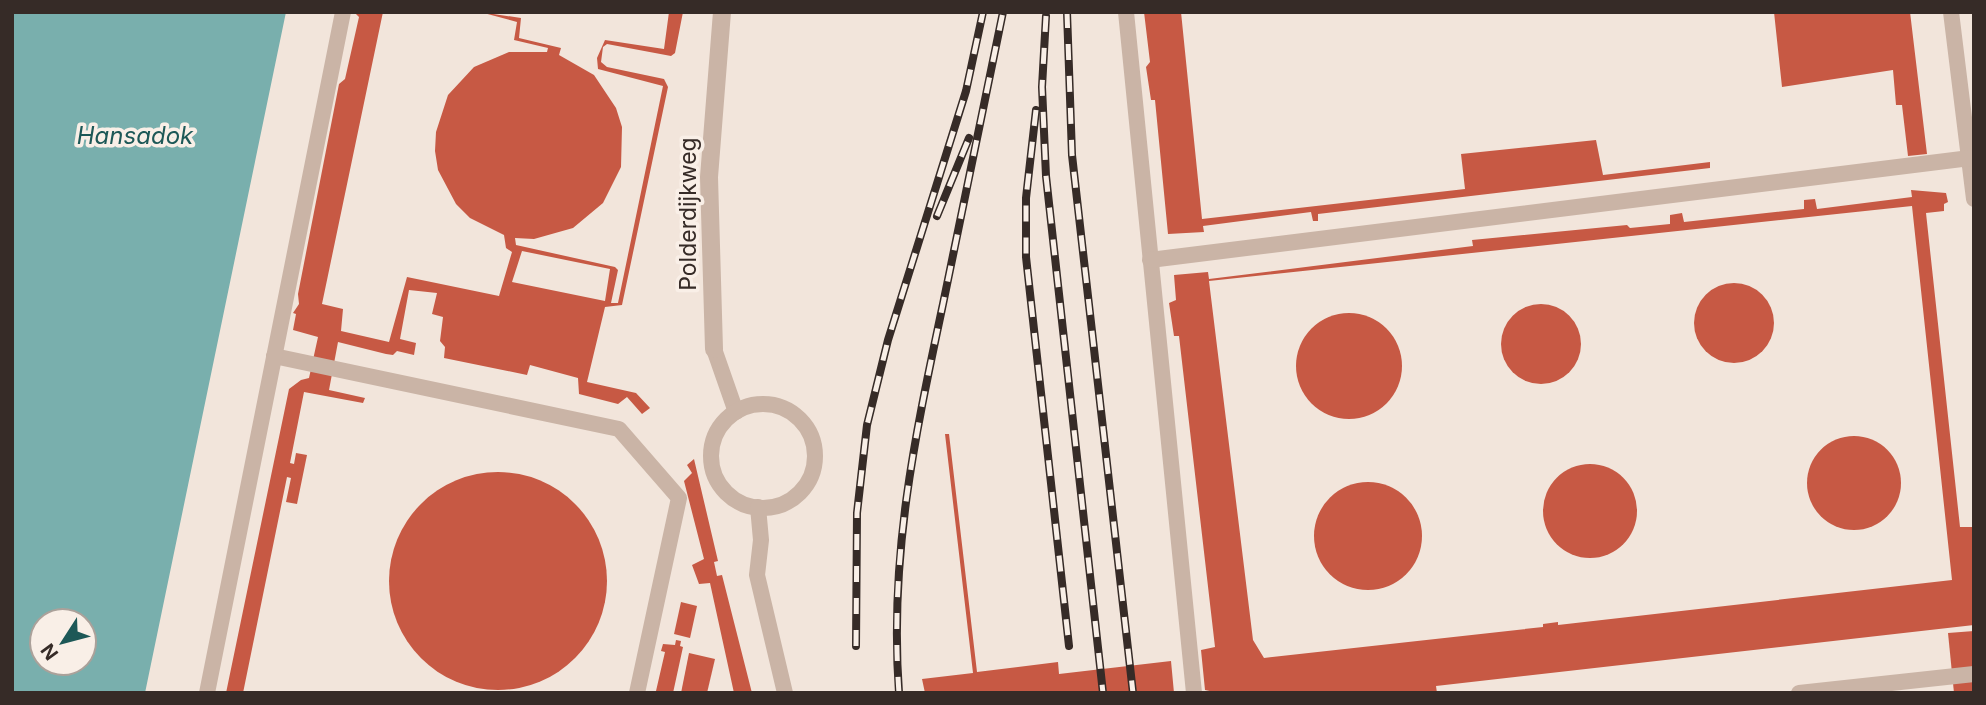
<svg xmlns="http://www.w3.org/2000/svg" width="1986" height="705" viewBox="0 0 1986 705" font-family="Inter,sans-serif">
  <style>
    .water { fill: #79afad; fill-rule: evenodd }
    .building { fill: #c75944; fill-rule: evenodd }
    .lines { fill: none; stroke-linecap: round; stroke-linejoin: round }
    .service { stroke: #cab4a6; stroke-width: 16 }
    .minor { stroke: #cab4a6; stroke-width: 18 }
    .rail-casing { stroke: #362b27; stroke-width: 8 }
    .rail { stroke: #f9efe7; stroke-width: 5; stroke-dasharray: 16; stroke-linecap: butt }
    .labels { text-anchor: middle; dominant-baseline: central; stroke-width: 7; stroke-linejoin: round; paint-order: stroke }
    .street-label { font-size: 23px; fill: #362b27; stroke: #f9efe7 }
    .water-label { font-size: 24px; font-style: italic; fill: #1d5857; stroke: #f9efe7 }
  </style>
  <rect width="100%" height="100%" fill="#f2e5db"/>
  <path class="water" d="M12 12H286L145 693H12ZM42 621H84V663H42Z"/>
  <g class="building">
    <path d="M354 12H383L322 304 343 309 341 331 389 342 407 277 499 296 512 252 506 248 504 235 470 218 456 204 438 170 435 151 436 132 448 95 474 67 509 52H547L548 48 514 40 517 22 480 12 521 18 519 38 561 48 559 55 594 75 616 108 622 127 621 167 603 203 573 228 534 239 515 238 516 245 615 267 618 270 611 303H618L663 86 598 69 597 58 605 40 664 49 669 12H683L675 53 671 56 607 44 603 47 601 62 607 67 664 79 668 87 622 305 605 307 587 382 636 393 650 408 642 414 627 397 618 404 579 394 578 378 530 365 527 375 444 358 445 347 440 341 443 317 432 314 437 293 409 290 400 339 416 343 414 355 397 351 393 355 386 354 338 342 329 390 365 398 363 403 304 392 290 463 294 464 296 453 307 455 297 504 286 502 291 478 287 477 243 693H226L289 389 301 380 309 378 318 337 293 330 296 314 293 313 299 304 298 294 339 84 345 79 359 17ZM522 251 610 269 605 301 512 282Z"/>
    <path d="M1144 12H1181L1202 219 1465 189 1461 154 1596 140 1603 175 1710 162V168L1318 214V221H1313L1311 212 1203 226 1204 232 1168 234 1155 100H1151L1146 67 1150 62Z"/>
    <path d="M1774 12H1910L1927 154 1908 156 1902 105H1896L1893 70 1782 87Z"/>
    <path d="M1911 190 1946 193 1948 202 1944 204V211L1926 213 1960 527H1974V625L1436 686 1437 693H1219L1205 690 1201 650 1215 647 1179 336H1174L1169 303 1176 300 1174 275 1208 272 1209 279 1473 246 1472 240 1627 225 1630 228 1670 224V215L1682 213 1684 222 1804 209V200L1815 199 1817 209 1912 197ZM1912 206 1952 580 1558 625V622L1543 624V627L1264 658 1253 640 1209 281Z"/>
    <circle cx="1734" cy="323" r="40"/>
    <circle cx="1541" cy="344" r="40"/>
    <circle cx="1349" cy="366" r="53"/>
    <path d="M945 434H949L977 672 1058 662 1059 674 1171 661 1174 693H925L922 679 973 673Z"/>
    <circle cx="1854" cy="483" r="47"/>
    <path d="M694 459 718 561 714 562 717 576 722 575 752 693H734L710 583 699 584 692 565 704 559 684 481 692 473 687 465Z"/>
    <circle cx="1590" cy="511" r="47"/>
    <circle cx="498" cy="581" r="109"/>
    <circle cx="1368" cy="536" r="54"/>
    <path d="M681 602 697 606 690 638 674 634Z"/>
    <path d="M1974 631V693H1954L1948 633Z"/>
    <path d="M676 640 681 641 680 646 683 647 673 693 656 691 665 652 661 651 663 644 675 645Z"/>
    <path d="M689 653 715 659 707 693H681Z"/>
  </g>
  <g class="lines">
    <g class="service">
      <path d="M1126 12 1194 693"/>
      <path d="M1951 12 1974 199"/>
      <path d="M1150 260 1970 158"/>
      <path d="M714 349 736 412"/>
      <path d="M274 356 619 429 679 498 637 693"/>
      <circle cx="763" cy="456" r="52"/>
      <path d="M758 507 761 540 757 575 785 693"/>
      <path d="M207 693 343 12"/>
      <path d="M1799 693 1974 674"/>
    </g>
    <path class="minor" d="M714 349 709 177 722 12"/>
    <g class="rail-casing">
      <g id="rail">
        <path d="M1067 12 1072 155 1133 693"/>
        <path d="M1046 16 1042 87 1046 176 1103 693"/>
        <path d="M1036 110 1026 198V257L1069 646"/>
        <path d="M937 216 969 138"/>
        <path d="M856 646 857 513 867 425 888 340 966 91 983 12"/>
        <path d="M899 693C889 556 915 436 943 304 963 207 983 109 1003 12"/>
      </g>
    </g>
    <use href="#rail" class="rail"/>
  </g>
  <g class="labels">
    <g class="street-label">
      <text transform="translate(688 214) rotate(-90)">Polderdijkweg</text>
    </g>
    <g class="water-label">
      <text x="135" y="135">Hansadok</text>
    </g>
  </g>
  <rect width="1986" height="705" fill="none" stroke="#362b27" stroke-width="28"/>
  <g transform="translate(63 642) rotate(234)"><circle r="33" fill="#f9efe7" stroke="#aba19a" stroke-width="2"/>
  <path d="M0-5L12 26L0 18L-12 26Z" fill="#1d5857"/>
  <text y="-10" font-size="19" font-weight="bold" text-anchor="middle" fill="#362b27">N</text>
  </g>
</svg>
